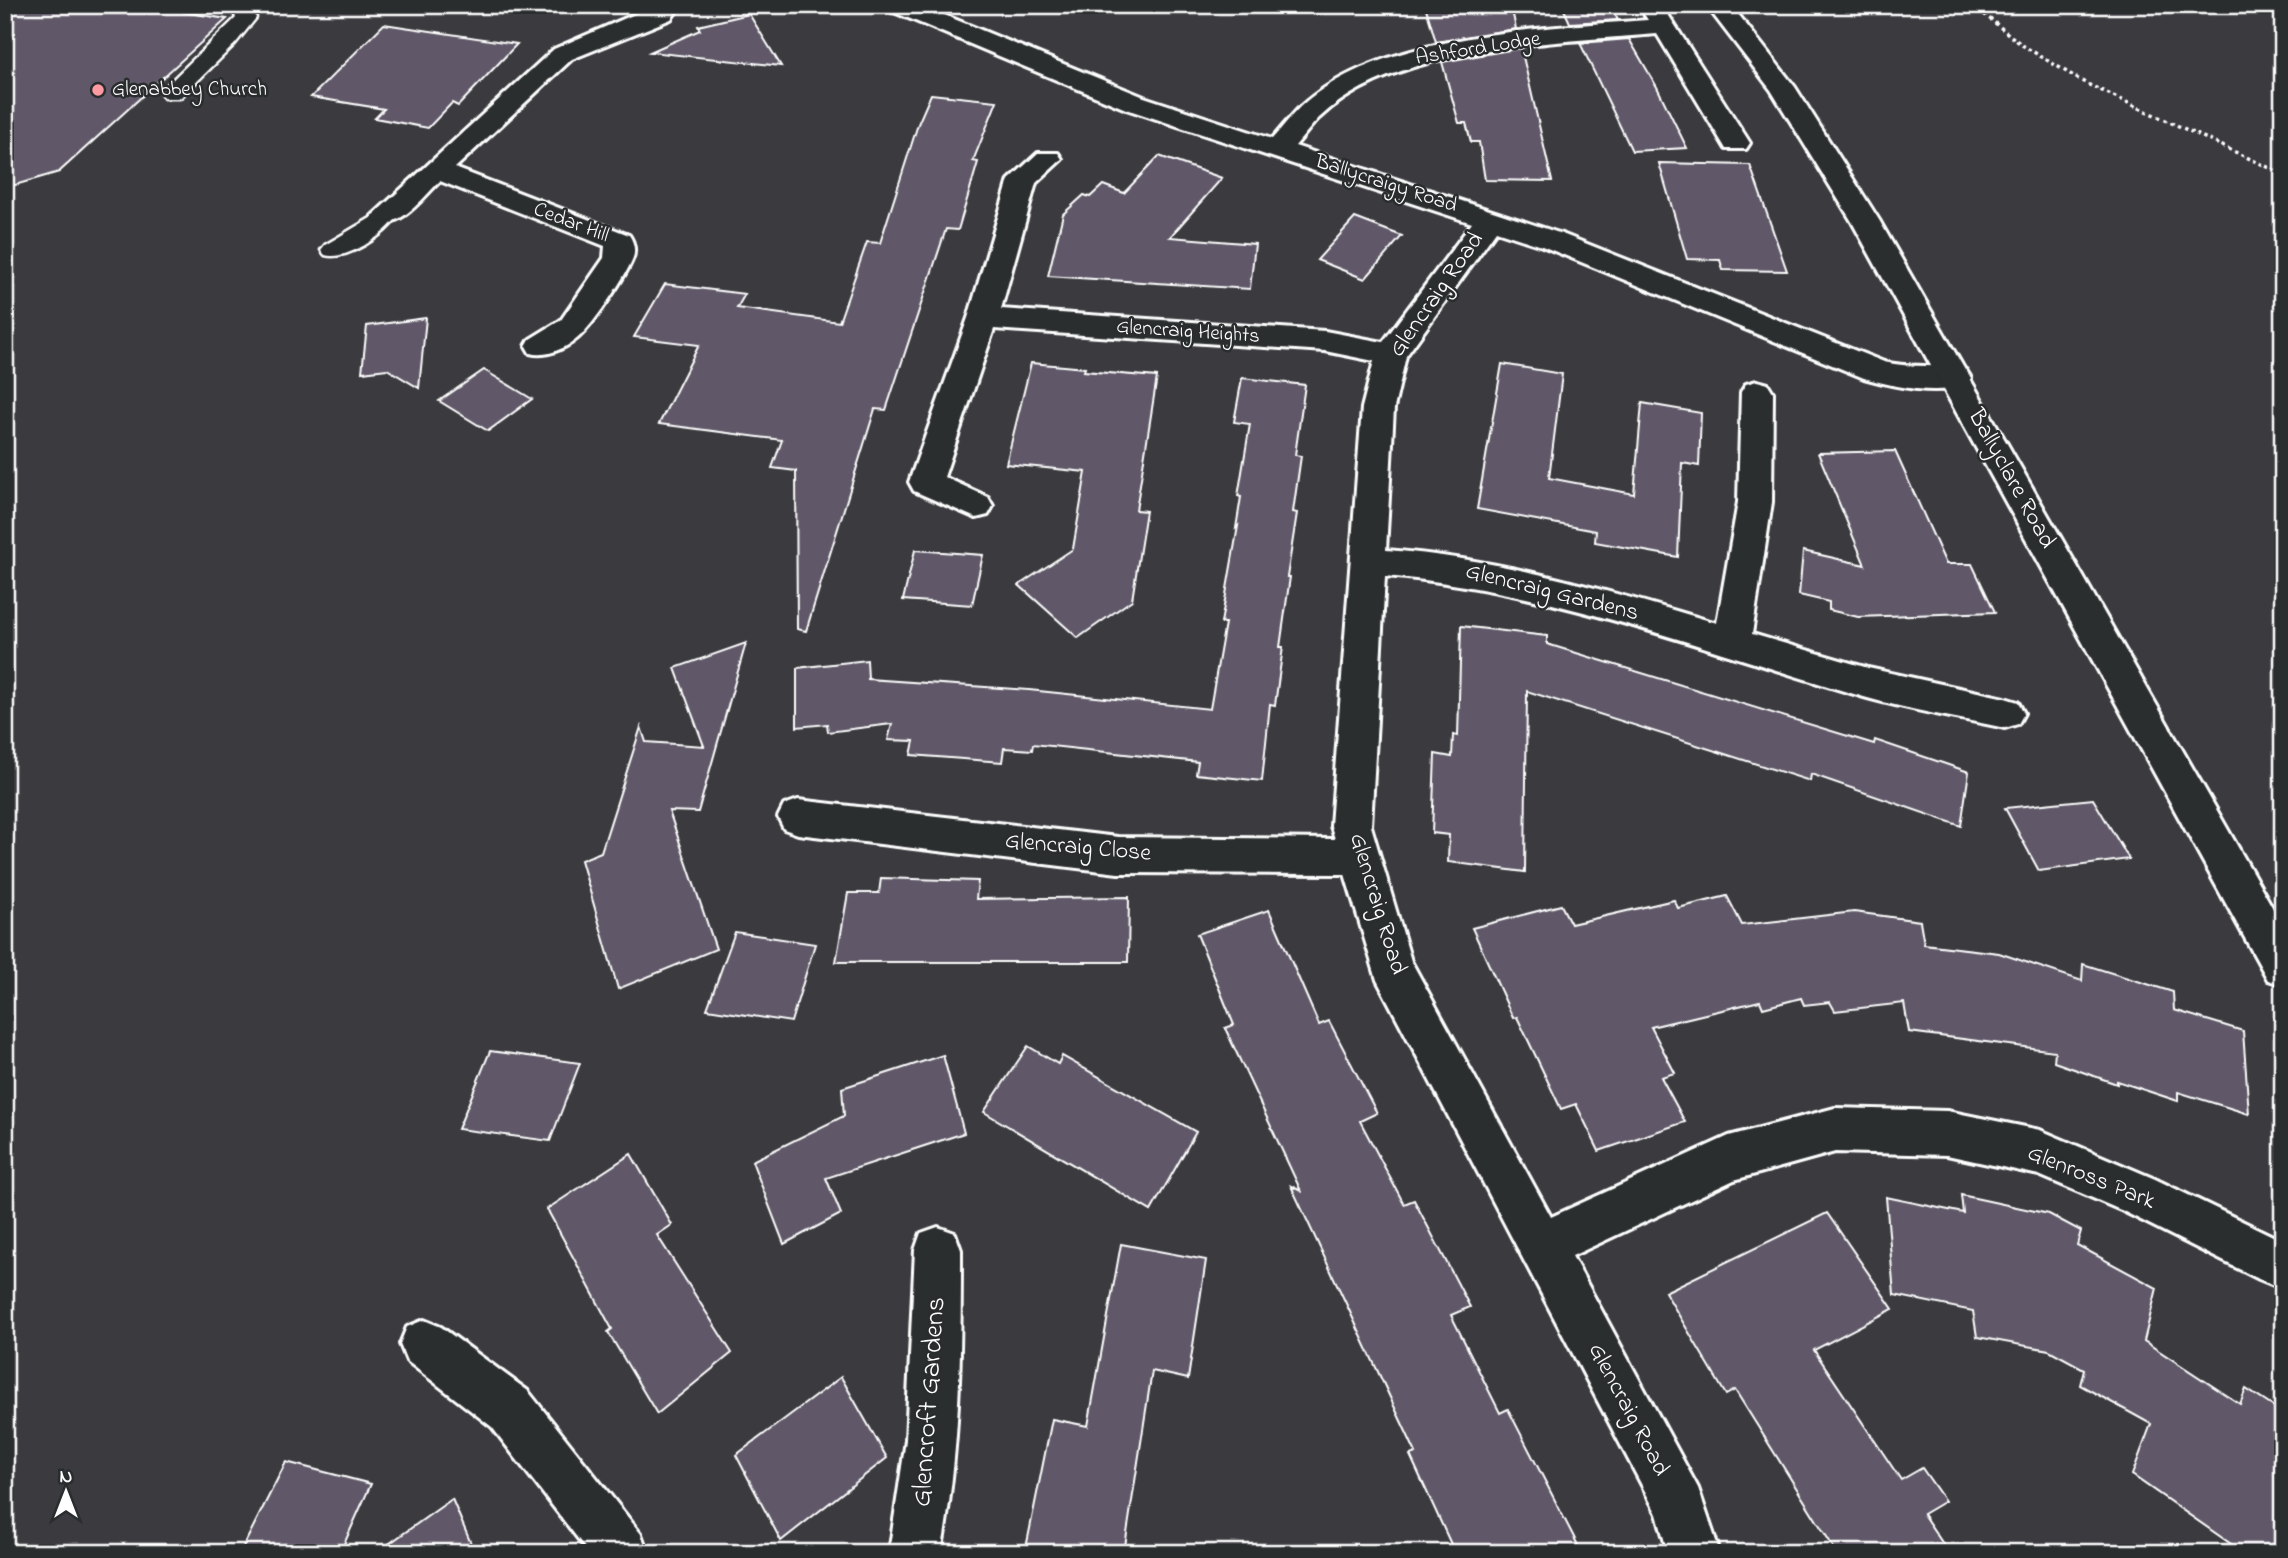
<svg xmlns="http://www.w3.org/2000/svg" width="2288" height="1558" viewBox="0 0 2288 1558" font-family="'Indie Flower',sans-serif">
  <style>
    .building { fill: #605868; stroke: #fff; stroke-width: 2 }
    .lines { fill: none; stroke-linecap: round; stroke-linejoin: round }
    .service-casing { stroke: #fff; stroke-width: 5 }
    .minor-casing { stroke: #fff; stroke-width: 6 }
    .secondary-casing { stroke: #fff; stroke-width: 6 }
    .path { stroke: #fff; stroke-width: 3.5; stroke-dasharray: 3.5 3.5; stroke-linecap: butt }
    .service { fill: #2a2d2e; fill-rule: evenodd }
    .minor { fill: #2a2d2e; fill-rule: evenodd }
    .secondary { fill: #2a2d2e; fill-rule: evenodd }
    .poi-dot { fill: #ff9aa2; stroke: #2a2d2e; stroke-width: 2.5 }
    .labels { text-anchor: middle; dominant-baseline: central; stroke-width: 5; stroke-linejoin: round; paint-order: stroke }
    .far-street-label { font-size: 21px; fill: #fff; stroke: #2a2d2e }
    .far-poi-label { font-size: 21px; fill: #fff; stroke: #2a2d2e; text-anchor: start }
    .street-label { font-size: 24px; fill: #fff; stroke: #2a2d2e }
    .near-street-label { font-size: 28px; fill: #fff; stroke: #2a2d2e }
  </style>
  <rect width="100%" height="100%" fill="#3a3a3f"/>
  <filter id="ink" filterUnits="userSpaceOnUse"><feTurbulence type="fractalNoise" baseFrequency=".0143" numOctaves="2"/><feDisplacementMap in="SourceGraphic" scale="14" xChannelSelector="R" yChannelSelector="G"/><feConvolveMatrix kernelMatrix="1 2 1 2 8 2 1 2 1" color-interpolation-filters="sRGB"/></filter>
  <g filter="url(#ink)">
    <g class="building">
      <path d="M5 5H133L161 9 181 5 183 12 227 19 59 172 5 188Z"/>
      <path d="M1425 5H1511L1516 29 1436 42Z"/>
      <path d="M1562 5H1610L1618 20 1570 23Z"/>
      <path d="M749 14 781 66 650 52 700 30 698 26Z"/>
      <path d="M384 24 517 44 458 106 452 103 428 128 375 118 384 109 311 97Z"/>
      <path d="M1629 39 1657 87 1687 148 1632 151 1580 43Z"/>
      <path d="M1521 48 1552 181 1485 180 1479 142H1471L1466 123H1459L1442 62Z"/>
      <path d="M931 94 997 101 973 161 978 162 958 230 946 229 886 410 875 409 806 631 797 629 796 471 772 468 782 440 659 424 699 345 634 337 665 284 745 294 737 308 839 322 867 242 880 243 918 124Z"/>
      <path d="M1159 156 1222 178 1170 237 1255 244 1250 289 1048 276 1063 214 1084 195 1090 197 1103 185 1124 193Z"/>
      <path d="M1659 163 1750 165 1787 271 1723 270 1720 260 1687 259Z"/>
      <path d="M1355 218 1402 236 1365 279 1317 260Z"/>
      <path d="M426 318 419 388 387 369 362 372 367 326Z"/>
      <path d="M1031 363 1085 368 1084 371 1157 377 1136 510 1146 511 1132 600 1078 638 1019 585 1073 549 1086 472 1006 464Z"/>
      <path d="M1502 364 1562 374 1549 478 1634 494 1642 403 1701 413 1699 466 1682 463 1678 557 1595 542 1596 531 1477 509Z"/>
      <path d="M484 370 532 399 488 431 439 401Z"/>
      <path d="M1242 378 1305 385 1295 455 1301 456 1293 512 1297 513 1287 577H1290L1280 647H1283L1275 705 1270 704 1262 781 1196 774 1198 762 1033 744 1032 750 1004 748 1002 762 911 755 914 741 888 740 892 724 828 732 827 724 797 727V668L867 660 868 679 1029 690 1210 709 1225 623H1221L1238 526 1236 528 1241 497 1238 496 1250 424 1234 422Z"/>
      <path d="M1895 451 1946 564H1972L1995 612 1858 617 1829 610V602L1799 595 1803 551 1865 565 1818 453Z"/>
      <path d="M915 550 983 555 972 605 903 600Z"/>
      <path d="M1461 626 1547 636V644L1874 744 1875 740 1969 772 1961 826 1811 774 1810 781 1527 691 1525 872 1448 862 1449 835 1432 833 1435 754 1452 757 1453 735 1458 736Z"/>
      <path d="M746 643 698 812 669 811 716 949 618 989 581 860 601 852 641 727 646 742 704 746 675 668Z"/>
      <path d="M2093 799 2129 859 2039 871 2005 808Z"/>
      <path d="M881 878 978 881 976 899 1129 897 1128 962H836L848 893H879Z"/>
      <path d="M1727 896 1742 925 1854 912 1920 921 1924 944 1999 953 2082 981 2083 964 2173 992 2174 1010 2243 1031 2249 1114 2178 1092V1101L2117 1081V1084L2054 1062 2055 1051 1909 1032 1904 1003 1835 1011 1830 1002 1804 1005 1801 998 1763 1008 1760 1001 1651 1027 1675 1073 1661 1077 1685 1122 1599 1151 1576 1104 1561 1109 1517 1017 1513 1018 1472 928 1561 905 1571 924 1674 900 1678 908Z"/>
      <path d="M1269 910 1319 1025 1329 1021 1377 1113 1360 1121 1404 1204 1414 1200 1470 1307 1451 1315 1500 1413 1508 1409 1582 1553H1455L1410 1455 1416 1453 1291 1186 1301 1191 1225 1028 1234 1025 1197 934Z"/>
      <path d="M735 932 815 944 791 1022 707 1009Z"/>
      <path d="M1028 1046 1058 1064 1062 1056 1196 1132 1151 1211 984 1112Z"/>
      <path d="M490 1051 580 1063 550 1141 458 1129Z"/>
      <path d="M943 1055 964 1133 826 1178 841 1214 784 1244 752 1161 844 1116 842 1088Z"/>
      <path d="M631 1154 672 1225 657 1235 732 1353 657 1414 608 1332 612 1329 547 1209Z"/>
      <path d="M1961 1195 2049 1214 2081 1231 2077 1245 2157 1288 2144 1341 2240 1404 2246 1389 2283 1413V1553H2244L2132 1475 2151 1424 2080 1385 2084 1369 2049 1350 1977 1337 1973 1311 1894 1295 1886 1197 1963 1213Z"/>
      <path d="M1827 1213 1893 1309 1814 1350 1901 1480 1922 1468 1945 1501 1923 1514 1949 1553H1837L1735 1390 1726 1395 1665 1292Z"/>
      <path d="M1121 1244 1206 1260 1188 1379 1152 1371 1124 1553H1025L1052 1419 1088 1426Z"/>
      <path d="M841 1377 887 1458 781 1541 736 1455Z"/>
      <path d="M286 1462 371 1484 340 1553H240Z"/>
      <path d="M452 1499 475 1553H376Z"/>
    </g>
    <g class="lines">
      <g class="service-casing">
        <g id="service">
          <path d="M231 5H251L256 18 235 44 180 98H164L161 93 164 88 236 18Z"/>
          <path d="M386 209 394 211 398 216C385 235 347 261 325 255L321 250 325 245Z"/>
        </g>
      </g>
      <g class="minor-casing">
        <g id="minor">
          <path d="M656 5H681L671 19 572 59 455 168 629 235C634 242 636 252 632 260 625 277 596 320 583 333 571 346 548 358 530 353L526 346 530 339 561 320 604 258 605 246 440 181C423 197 401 229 376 222L372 216 554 49Z"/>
          <path d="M886 5H920L1144 97 1272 139C1281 129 1290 117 1300 107 1379 33 1545 28 1648 20L1638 5H1662L1750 143 1746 149H1726L1657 34C1556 43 1397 44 1319 118 1310 127 1303 137 1295 146L1562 234 1884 362C1911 369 1939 363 1966 370L1971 378 1966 386C1933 395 1896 387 1864 378L1542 246 1496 231 1406 356 1394 408 1386 550C1500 558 1608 591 1717 623L1738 502 1741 392 1746 384 1757 381 1768 384 1773 392 1772 502 1752 634 1868 668 2005 698 2018 702 2024 713 2018 724 2005 728C1958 718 1910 710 1864 697 1707 651 1549 589 1385 576L1371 826 1411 961 1551 1217 1729 1136 1835 1108 1947 1111 2040 1130 2155 1179 2283 1241V1283L2276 1286 2259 1279 2123 1211 2039 1175 1947 1155 1835 1152 1734 1180 1572 1256 1698 1488 1720 1553H1668L1657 1514 1377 980 1345 874 1118 873 798 834 784 829 778 817 784 805 798 800 1118 837 1335 839 1331 826 1362 408 1374 361 1325 351 994 329 944 477 988 497 993 506 988 515 976 518 914 491 909 482 968 318 1009 180 1038 153H1058L1062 159 1036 183 1001 309 1325 331 1383 342 1472 223 1126 109 889 10Z"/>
          <path d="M938 1227 955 1233 961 1250C961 1352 960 1452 941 1553H889L906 1440 915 1250 921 1233Z"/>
          <path d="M424 1320 441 1327 528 1391 641 1534 648 1553H589L492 1427 407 1361 400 1344 407 1327Z"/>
        </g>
      </g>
      <g class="secondary-casing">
        <path id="secondary" d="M1706 5H1731L1795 87 1879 220 2283 926V985L2268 980 1851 220 1771 90Z"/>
      </g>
      <path class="path" d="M1973 5 2022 45 2085 83 2283 174"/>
      <use href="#service" class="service"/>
      <use href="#minor" class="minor"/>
      <use href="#secondary" class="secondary"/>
    </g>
  </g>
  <circle class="poi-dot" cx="98" cy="90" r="7"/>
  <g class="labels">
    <g class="far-street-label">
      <text transform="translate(1478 49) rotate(-9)">Ashford Lodge</text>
      <text transform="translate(1386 184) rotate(18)">Ballycraigy Road</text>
      <text transform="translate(571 223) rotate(21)">Cedar Hill</text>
      <text transform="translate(1188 332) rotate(4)">Glencraig Heights</text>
    </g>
    <g class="far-poi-label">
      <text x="112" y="90">Glenabbey Church</text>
    </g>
    <g class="street-label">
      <text transform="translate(1437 295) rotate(-55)">Glencraig Road</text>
      <text transform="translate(2011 479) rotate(61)">Ballyclare Road</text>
      <text transform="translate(1552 593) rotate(14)">Glencraig Gardens</text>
      <text transform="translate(1078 848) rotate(5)">Glencraig Close</text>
      <text transform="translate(1377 904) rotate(73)">Glencraig Road</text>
      <text transform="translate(2091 1178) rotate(22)">Glenross Park</text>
      <text transform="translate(1628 1410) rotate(62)">Glencraig Road</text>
    </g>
    <g class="near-street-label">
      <text transform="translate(930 1402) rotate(-86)">Glencroft Gardens</text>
    </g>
  </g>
  <rect width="2288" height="1558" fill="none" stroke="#2a2d2e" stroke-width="28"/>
  <rect x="14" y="14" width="2260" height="1530" fill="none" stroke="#fff" stroke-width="2.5" filter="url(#ink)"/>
  <g transform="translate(66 1492)" stroke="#2a2d2e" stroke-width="5" paint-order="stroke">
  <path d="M0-5L12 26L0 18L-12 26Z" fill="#ffffff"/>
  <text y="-10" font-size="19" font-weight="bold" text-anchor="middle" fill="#ffffff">N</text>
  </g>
</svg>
